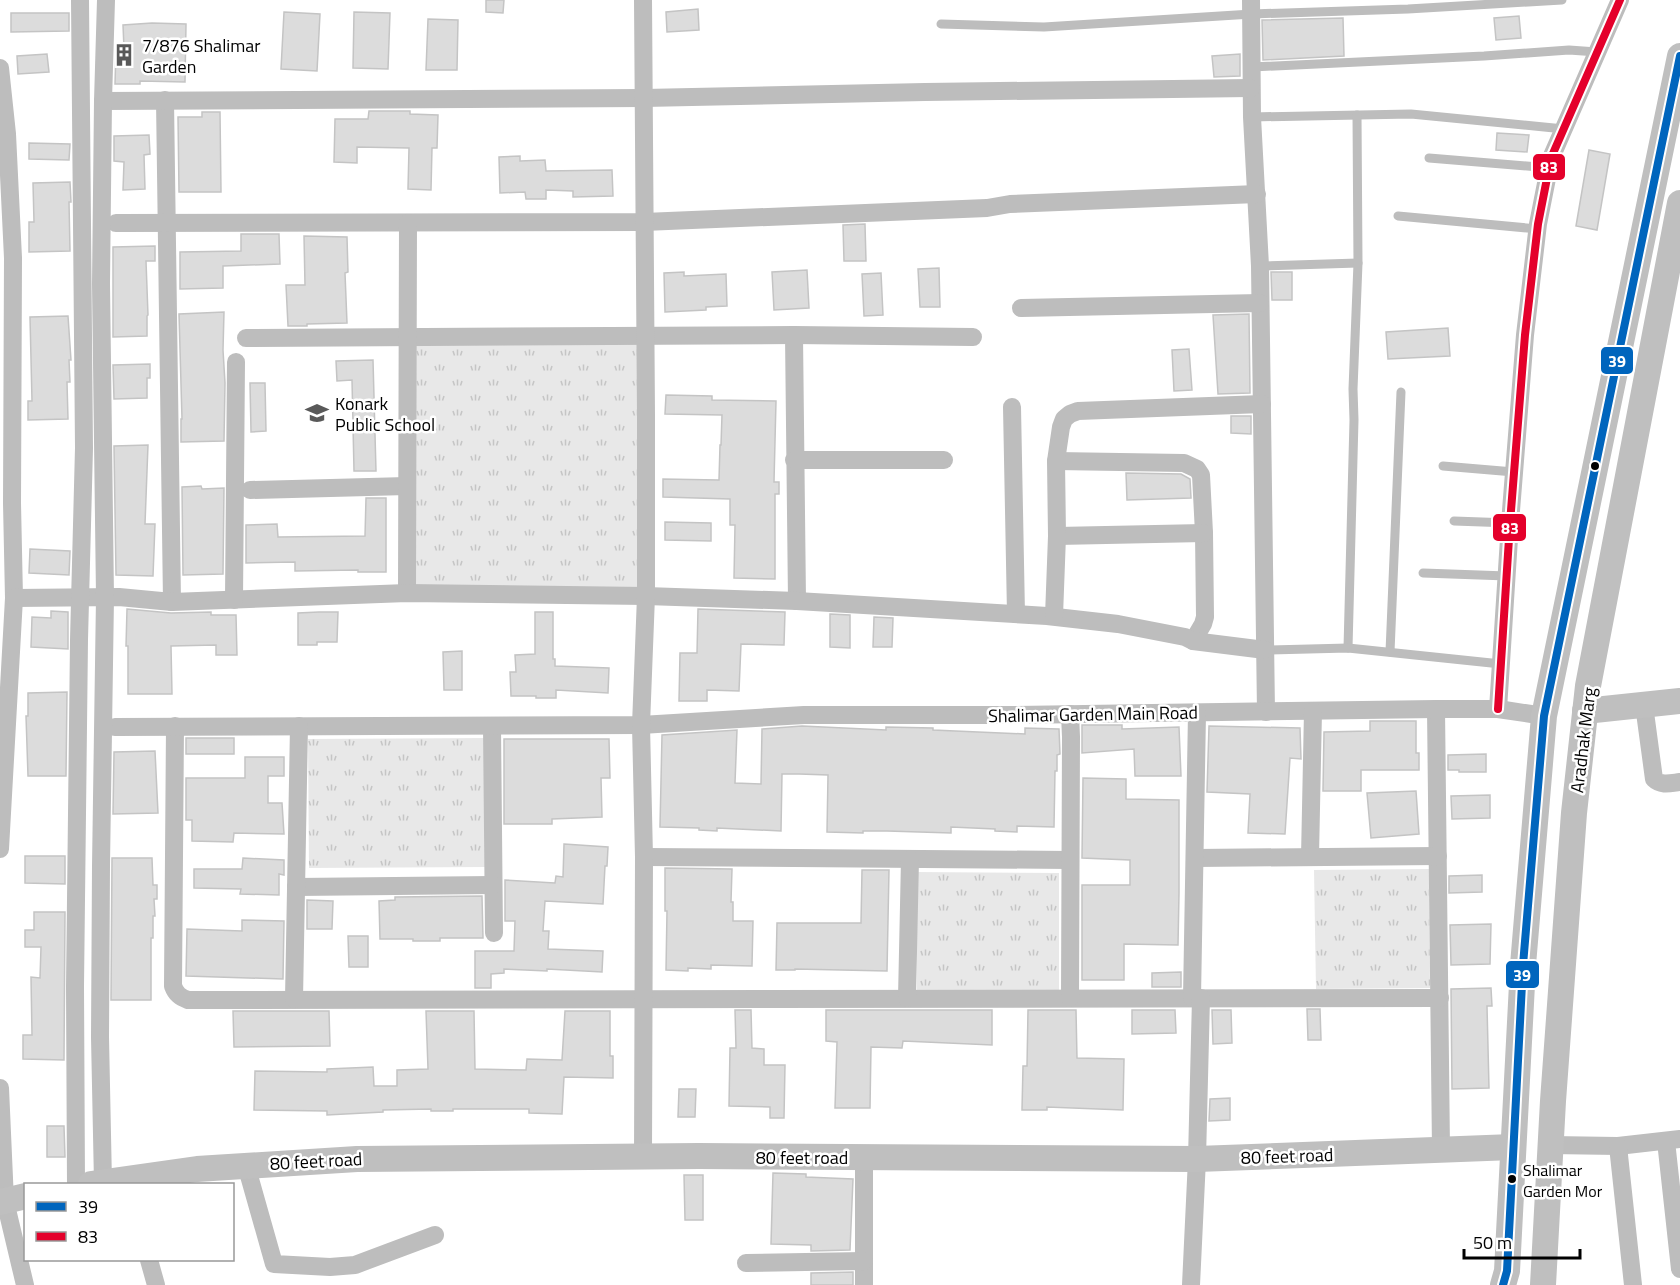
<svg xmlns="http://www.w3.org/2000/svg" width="1680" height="1285" viewBox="0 0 1680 1285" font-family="'Titillium Web',sans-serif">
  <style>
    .grass { fill: url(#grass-tufts) }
    .building { fill: #dcdcdc; stroke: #c4c4c4; stroke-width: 1.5 }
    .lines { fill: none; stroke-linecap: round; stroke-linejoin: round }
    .lane { stroke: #bdbdbd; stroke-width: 9 }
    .street { stroke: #bdbdbd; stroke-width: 18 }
    .secondary { stroke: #bfbfbf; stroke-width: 26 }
    .bus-1-casing { stroke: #fff; stroke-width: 12 }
    .bus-2-casing { stroke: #fff; stroke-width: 12 }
    .bus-1 { stroke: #0065bd; stroke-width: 8 }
    .bus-2 { stroke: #e4002b; stroke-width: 8 }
    .bus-dot { fill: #000; stroke: #fff; stroke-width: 2 }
    .labels { text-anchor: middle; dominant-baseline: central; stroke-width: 5; stroke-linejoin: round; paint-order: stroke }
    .bus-label { font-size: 16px; fill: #000; stroke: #fff; text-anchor: start }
    .poi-label { font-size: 18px; fill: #000; stroke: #fff; text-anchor: start }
    .street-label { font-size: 18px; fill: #000; stroke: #fff }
    .line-badge { stroke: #fff; stroke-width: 2 }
    .badge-label { font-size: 16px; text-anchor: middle; font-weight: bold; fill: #fff }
  </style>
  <defs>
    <pattern id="grass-tufts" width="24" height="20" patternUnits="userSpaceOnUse" patternTransform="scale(1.5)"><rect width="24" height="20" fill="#e8e8e8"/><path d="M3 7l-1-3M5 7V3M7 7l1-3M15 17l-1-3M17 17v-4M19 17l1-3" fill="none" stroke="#c5c5c5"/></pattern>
  </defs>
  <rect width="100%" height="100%" fill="#fff"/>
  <g class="grass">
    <path d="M645 336 646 596 407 593 408 337Z"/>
    <path d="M484 738 485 867 309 868 308 739Z"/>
    <path d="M1429 869 1430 988 1316 989 1314 870Z"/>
    <path d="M917 872 1059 873V995L917 993Z"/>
  </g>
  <g class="building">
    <path d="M486 0H504L503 13 486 12Z"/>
    <path d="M698 9 699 30 667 32 666 12Z"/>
    <path d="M284 12 320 14 317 71 281 69Z"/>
    <path d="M354 12 390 13 388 69 353 68Z"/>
    <path d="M11 13H69V31L11 32Z"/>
    <path d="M1519 16 1521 38 1496 40 1494 18Z"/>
    <path d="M1343 18 1344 56 1263 60 1262 20Z"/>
    <path d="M428 19 458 20 457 70H426Z"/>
    <path d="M152 23 186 24 185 82 140 81V84H115L116 49H124L123 25Z"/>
    <path d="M47 54 49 72 18 74 17 56Z"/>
    <path d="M1240 54V76L1214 77 1212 56Z"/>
    <path d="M369 111H410V114L438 115 437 148H432L431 190 408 189 409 148 357 147V163L334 162 335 119H368Z"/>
    <path d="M202 112H220L221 192H179L178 117H202Z"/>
    <path d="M1497 133 1529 135 1527 152 1496 150Z"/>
    <path d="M149 135 150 154 144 155 145 189 123 190 124 162 114 161V136Z"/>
    <path d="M29 143 70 144 69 160 29 159Z"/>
    <path d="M1589 150 1610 154 1597 230 1576 226Z"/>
    <path d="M520 156V161L545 160 546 171 612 170 613 196 573 197V191L546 190V199H526L525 192 500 193 499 157Z"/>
    <path d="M70 182 71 202H69L70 251 29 252V222H34L33 183Z"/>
    <path d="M865 224 866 261H844L843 225Z"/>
    <path d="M241 234H279L280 264 223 266V288L180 289V252L241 251Z"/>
    <path d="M304 236 347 237 348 272 345 273 347 323 307 324V326H288L286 285H305Z"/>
    <path d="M155 246V261H146L148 315 147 316V336L113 337V247Z"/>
    <path d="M939 268 940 307H920L918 269Z"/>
    <path d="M807 270 809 308 774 310 772 272Z"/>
    <path d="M684 272V276L726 274 727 306 706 307V310L665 312 664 273Z"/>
    <path d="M1271 272H1292V300H1272Z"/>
    <path d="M881 273 883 315 864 316 862 274Z"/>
    <path d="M224 312 223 350 225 383 224 441 181 442V419H182L179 314Z"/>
    <path d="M1249 314 1250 393 1218 394 1213 315Z"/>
    <path d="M68 316 71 360H69L70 382H67L68 419 28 420V401H32L30 317Z"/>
    <path d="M1448 328 1450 356 1388 359 1386 332Z"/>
    <path d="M1189 349 1192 390 1174 391 1172 350Z"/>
    <path d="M373 360 376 471H354L352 380 337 381 336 361Z"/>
    <path d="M150 364V378H147V398L114 399 113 365Z"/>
    <path d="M250 383H265L266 431 251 432Z"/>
    <path d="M666 395 712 396V400L776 401 774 482H779V494H775V579L734 578 735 525H730V499L663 497V479L719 480 720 445H721L722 415 665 414Z"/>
    <path d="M1231 416H1251V434L1231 433Z"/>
    <path d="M148 445 145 524H155L153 576 116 575 114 446Z"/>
    <path d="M1126 473 1181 474 1190 479 1191 498 1127 500Z"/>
    <path d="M201 486 202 489 224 488 223 574 183 575 182 487Z"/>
    <path d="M366 498H386V572H358V570L295 571V562L246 563V525L277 524 278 537 365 536Z"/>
    <path d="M665 522 711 523V541L665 540Z"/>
    <path d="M30 549 70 551 69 575 29 573Z"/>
    <path d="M127 609 171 613 211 612V615H236L237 655H216V645L171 646 172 694H128V646H126Z"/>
    <path d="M698 609 785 612 784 645 741 644 739 691 707 690V701H679L680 653H697Z"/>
    <path d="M51 611 68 612V649L31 647 32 617 51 618Z"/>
    <path d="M319 612H338L337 642H317V645H298V613Z"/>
    <path d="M535 612H553V659H555V666L609 668 608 693 556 690V698H536V696H511L510 672H516L515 655 535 654Z"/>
    <path d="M830 614 850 615V648L830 647Z"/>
    <path d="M874 617 893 618 892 647H873Z"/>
    <path d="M462 651V690H444L443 652Z"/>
    <path d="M67 692 66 776H28L26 716H28V693Z"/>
    <path d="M1370 721H1416V753H1419V770H1361V791H1323L1324 732 1370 731Z"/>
    <path d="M1082 725H1122V729L1179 727 1181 776H1135L1134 749 1082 753Z"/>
    <path d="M802 726 886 730V727L933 728V730L1025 734V728L1059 729 1060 754 1057 755V771H1055L1054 827 1017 826V832L995 831V829L951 827V833L887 831H863V833L827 832 828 775 799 774H782L781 831 717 828V831L699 830V828L660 827 662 735 737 730 735 783 761 784 762 729Z"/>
    <path d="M1209 726 1300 728 1301 759 1290 758 1285 834 1248 833 1250 794 1207 792Z"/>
    <rect x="186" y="738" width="48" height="16"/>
    <path d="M504 739H609L610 778H601L602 817 552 819V824H504Z"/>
    <path d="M155 751 158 813 113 814 114 752Z"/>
    <path d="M1486 754V772H1459V770H1448V755Z"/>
    <path d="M245 757H284V776H268V803H282L284 834 234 833 233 842 192 841V820H186V778H245Z"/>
    <path d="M1083 778 1126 779V799L1179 800V893L1178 945 1124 944V980H1082V885H1130V860L1082 858Z"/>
    <path d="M1416 791 1419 834 1371 838 1367 793Z"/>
    <path d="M1490 795V818L1452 819 1451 796Z"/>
    <path d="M564 844 608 847 607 866H605L603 904 545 901 543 931H549L548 949 603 951 602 972 547 969V971L504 969V973L491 974V988H475V951H514L515 921H505V880L555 883 556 876 563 877Z"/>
    <path d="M25 856H65V884L25 883Z"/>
    <path d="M112 858H152L153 885H157V899H154L155 916H153V938H151V1000H111Z"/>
    <path d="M243 858 284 860V875L279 874V895L240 894 241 889 194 888V869H242Z"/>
    <path d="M665 868 732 869 731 902H733V921H753L752 966 711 965V969L688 968V971L666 970 667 911H665Z"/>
    <path d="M862 870H889L887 971 795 969V970H776L777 923H861Z"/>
    <path d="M1482 875V892L1449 893V876Z"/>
    <path d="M482 896 483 938H440V941H413V939H380L379 901 395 900V897Z"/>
    <path d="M307 900 333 901 332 929H307Z"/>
    <path d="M34 912H65L64 1060 23 1059V1035H32L31 977 40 978 41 947H25V930H34Z"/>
    <path d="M242 920 284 921 283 979 186 976 187 929 242 931Z"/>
    <path d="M1491 924 1490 964 1451 965 1450 925Z"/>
    <path d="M348 936H368V967H349Z"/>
    <path d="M1181 972V987H1152V973Z"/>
    <path d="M1491 988 1492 1006H1487L1489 1088 1452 1089 1451 989Z"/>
    <path d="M1307 1009H1320L1321 1040H1308Z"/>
    <path d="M735 1010H751L752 1048 764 1049V1065H785L784 1118H770V1107L729 1106 730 1048H736Z"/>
    <path d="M826 1010H992V1045L903 1041 902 1048 871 1047 870 1108H835L837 1042 826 1041Z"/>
    <path d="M1028 1010H1076L1077 1058 1124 1059 1123 1110 1047 1107V1110H1022L1023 1066H1027Z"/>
    <path d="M1132 1010H1175L1176 1033 1132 1034Z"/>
    <path d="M1212 1010H1231L1232 1043 1213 1044Z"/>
    <path d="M233 1011H329L330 1046 234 1047Z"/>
    <path d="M426 1011H474L475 1069 526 1070 527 1059 562 1060 565 1011H610V1056H613V1078L564 1077 562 1114 529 1113V1109H453V1111H431V1109L383 1110V1112L327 1115V1111L254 1110 255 1071 327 1072V1069L373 1067 374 1086H397V1070L428 1069Z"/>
    <path d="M679 1089H696L695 1117H678Z"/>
    <path d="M1230 1098V1120L1209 1121 1210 1099Z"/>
    <path d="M47 1126H64L65 1157H47Z"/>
    <path d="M773 1173 806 1174V1177L853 1179 850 1250 811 1251V1245L771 1244Z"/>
    <path d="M684 1175H703V1220H685Z"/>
    <path d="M853 1272V1285H811V1273Z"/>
  </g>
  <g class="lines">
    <g class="lane">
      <path d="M941 24 1044 27 1252 14 1408 9 1562 0"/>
      <path d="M1252 67 1484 56 1569 50 1597 52"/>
      <path d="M1252 117 1411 114 1564 129"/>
      <path d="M1429 158 1550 168"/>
      <path d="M1398 216 1538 229"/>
      <path d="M1260 266 1358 263"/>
      <path d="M1443 466 1514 472"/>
      <path d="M1454 521 1510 523"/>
      <path d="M1423 573 1507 576"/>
      <path d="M1348 648 1354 420 1353 389 1358 263 1357 115"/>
      <path d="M1265 650 1348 648 1501 664"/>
      <path d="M1390 652 1401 392"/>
    </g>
    <g class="street">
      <path d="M1251 0 1252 117 1260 266 1266 712"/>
      <path d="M0 68 7 134 13 258 12 503 14 598 0 849"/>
      <path d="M165 100 172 602"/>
      <path d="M103 101 644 98 925 92 1251 88"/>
      <path d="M116 223 644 222 987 208 1010 204 1257 194"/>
      <path d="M1021 308 1260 303"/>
      <path d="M794 335 797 601"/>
      <path d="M246 338 794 335 973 337"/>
      <path d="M1012 407 1016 614"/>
      <path d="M794 460H944"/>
      <path d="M1056 461 1184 463 1197 469 1201 475 1204 533 1205 617 1203 624 1193 641"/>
      <path d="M250 490 407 486"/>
      <path d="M1057 536 1204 533"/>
      <path d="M407 593 408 223"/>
      <path d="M14 598 119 597 172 602 407 593 646 596 797 601 1047 616 1118 624 1185 637 1193 641 1265 650"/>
      <path d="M234 600 236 362"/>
      <path d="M1054 616 1057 536 1056 461 1061 427 1064 419 1070 414 1078 411 1262 404"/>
      <path d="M1644 705 1654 779C1661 786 1671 783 1680 782"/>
      <path d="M1436 709 1441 1150"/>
      <path d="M1498 709 1510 523 1525 335 1538 224 1551 158 1620 0"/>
      <path d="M175 726 173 986C176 994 180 997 188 1000L1440 998"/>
      <path d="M492 726 494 933"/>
      <path d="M115 727 641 725 804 715H1013L1436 709H1498L1544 716"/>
      <path d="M644 857 1070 860"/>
      <path d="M1310 857 1313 711"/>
      <path d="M1195 858 1438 856"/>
      <path d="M296 887 493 885"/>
      <path d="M907 998 910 859"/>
      <path d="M1070 998 1071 737 1070 714"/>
      <path d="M1192 998 1197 713"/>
      <path d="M294 999 299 726"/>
      <path d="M0 1088 5 1201 25 1285"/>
      <path d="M1666 1141 1680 1269"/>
      <path d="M1550 1145 1618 1146 1680 1139"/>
      <path d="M1618 1146 1633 1285"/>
      <path d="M643 1157 644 857 641 725 646 596V416L643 0"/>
      <path d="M864 1157V1285"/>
      <path d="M246 1165 274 1264 330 1267 355 1265 435 1235"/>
      <path d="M103 1183 100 1037 101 866 105 597 101 284 103 101 106 0"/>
      <path d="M76 1184 75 987 79 640 84 448 80 0"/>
      <path d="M149 1260 156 1285"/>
      <path d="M746 1263 864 1261"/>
      <path d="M1191 1285 1197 1159 1201 998"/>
    </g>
    <g class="secondary">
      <path d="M1585 711 1680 701"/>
      <path d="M91 1184 197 1169 357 1159 699 1156 1197 1159 1513 1147"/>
      <path d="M0 1202 26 1196"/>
      <path d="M1503 1285 1507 1271 1523 965 1544 716 1680 56"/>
      <path d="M1543 1285 1553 1101 1574 813 1588 686 1680 203"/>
    </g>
    <g class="bus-1-casing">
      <path id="bus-1" d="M1503 1285 1507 1271 1523 965 1544 716 1680 56"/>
    </g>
    <g class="bus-2-casing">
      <path id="bus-2" d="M1498 709 1510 523 1525 335 1538 224 1551 158 1620 0"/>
    </g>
    <use href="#bus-1" class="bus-1"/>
    <use href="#bus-2" class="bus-2"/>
  </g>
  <defs>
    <g id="building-bare" transform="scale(1.8)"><path d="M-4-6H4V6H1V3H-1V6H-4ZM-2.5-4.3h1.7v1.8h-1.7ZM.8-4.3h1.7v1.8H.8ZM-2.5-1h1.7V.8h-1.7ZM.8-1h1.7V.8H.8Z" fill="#595959" stroke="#fff" stroke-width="2.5" paint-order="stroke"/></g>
    <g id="school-bare" transform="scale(1.8)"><path d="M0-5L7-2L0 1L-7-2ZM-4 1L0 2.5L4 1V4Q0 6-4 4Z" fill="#595959" stroke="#fff" stroke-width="2.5" paint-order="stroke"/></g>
  </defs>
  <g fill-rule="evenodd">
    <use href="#building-bare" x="124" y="55"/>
    <use href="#school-bare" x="317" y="413"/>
  </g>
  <g class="bus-dot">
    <circle cx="1595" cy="466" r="5"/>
    <circle cx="1512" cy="1179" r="5"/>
  </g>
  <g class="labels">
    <g class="bus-label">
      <text x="1523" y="1170">Shalimar<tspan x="1523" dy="21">Garden Mor</tspan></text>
    </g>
    <g class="poi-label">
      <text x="142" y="45">7/876 Shalimar<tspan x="142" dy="21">Garden</tspan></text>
      <text x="335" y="403">Konark<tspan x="335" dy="21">Public School</tspan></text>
    </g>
    <g class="street-label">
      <text transform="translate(1093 714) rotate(-1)">Shalimar Garden Main Road</text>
      <text transform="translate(1583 740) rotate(-83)">Aradhak Marg</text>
      <text transform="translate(1287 1156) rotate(-2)">80 feet road</text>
      <text x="802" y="1157">80 feet road</text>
      <text transform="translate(316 1161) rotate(-3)">80 feet road</text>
    </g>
  </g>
  <g class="line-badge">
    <rect x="1532" y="153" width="34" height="28" rx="6" fill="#e4002b"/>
    <rect x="1600" y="346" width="34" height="29" rx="6" fill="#0065bd"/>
    <rect x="1492" y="513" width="35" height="29" rx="6" fill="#e4002b"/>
    <rect x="1505" y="960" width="35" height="29" rx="6" fill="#0065bd"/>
  </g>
  <g class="badge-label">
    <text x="1549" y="173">83</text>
    <text x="1617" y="367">39</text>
    <text x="1510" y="534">83</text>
    <text x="1522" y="981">39</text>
  </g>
  <rect x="24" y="1183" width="210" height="78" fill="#ffffff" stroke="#999999" stroke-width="1.5"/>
  <rect x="36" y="1202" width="30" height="9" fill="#0065bd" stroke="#999999" stroke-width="1.5"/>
  <text x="78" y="1213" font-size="18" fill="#000000">39</text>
  <rect x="36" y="1232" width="30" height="9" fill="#e4002b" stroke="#999999" stroke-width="1.5"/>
  <text x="78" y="1243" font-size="18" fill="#000000">83</text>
  <path d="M1464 1249v9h116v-9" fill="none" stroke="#000000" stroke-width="3"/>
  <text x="1473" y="1249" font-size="18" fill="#000000" stroke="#ffffff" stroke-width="4.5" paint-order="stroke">50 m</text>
</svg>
